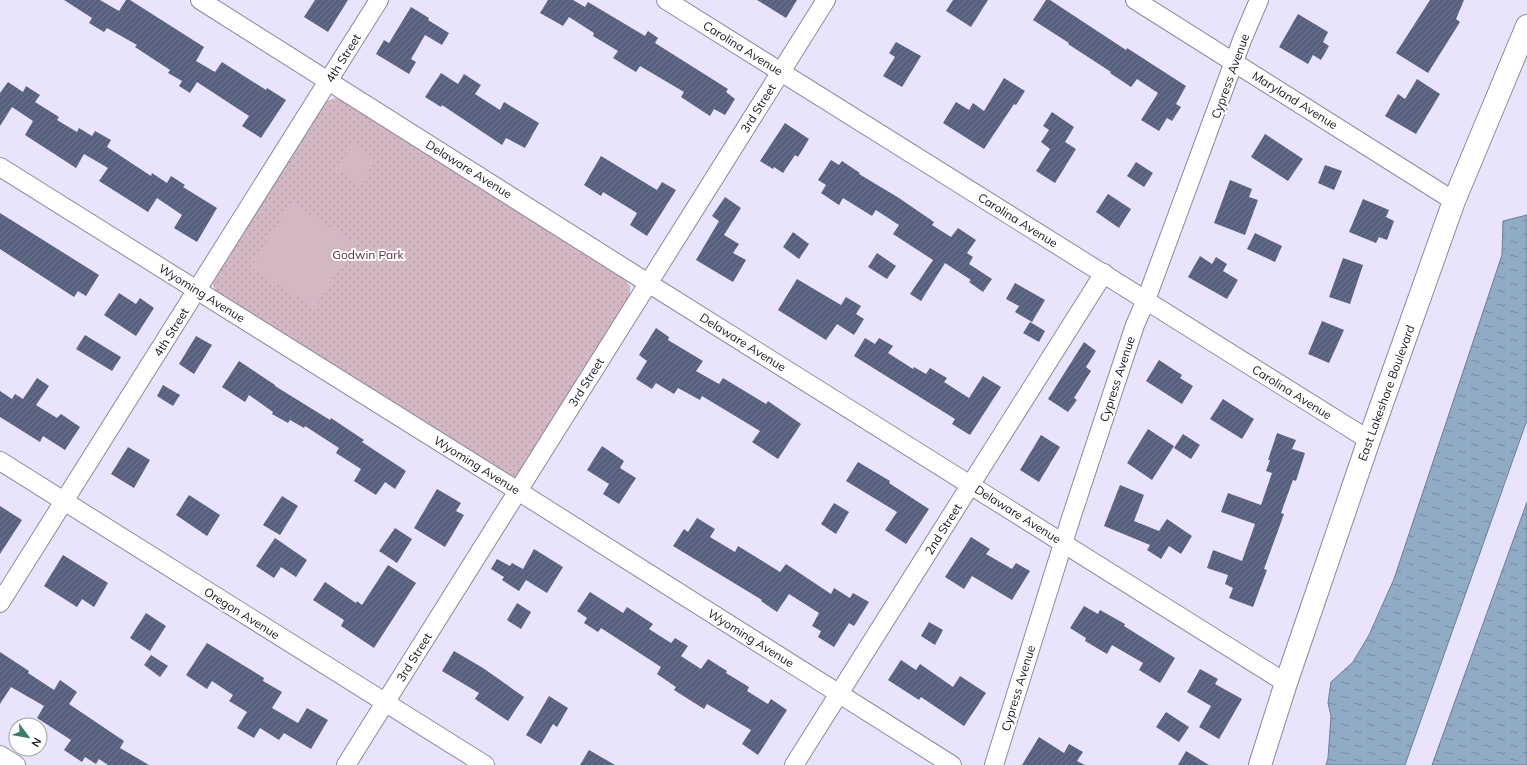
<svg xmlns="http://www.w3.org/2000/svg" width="1527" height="765" viewBox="0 0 1527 765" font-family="Mulish,sans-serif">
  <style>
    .park { fill: url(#park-dots) }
    .pitch { fill: #d3b7c3 }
    .water { fill: url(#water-ripples); stroke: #6c7f94 }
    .building { fill: url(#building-hatch) }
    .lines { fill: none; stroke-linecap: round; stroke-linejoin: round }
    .minor-casing { stroke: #8e889e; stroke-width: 20 }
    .tertiary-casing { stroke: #8e889e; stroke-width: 24 }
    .minor { stroke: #fff; stroke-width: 18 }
    .tertiary { stroke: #fff; stroke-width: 22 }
    .labels { text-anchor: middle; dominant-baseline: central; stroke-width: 4; stroke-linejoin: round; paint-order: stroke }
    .street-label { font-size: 12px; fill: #191720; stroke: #fff }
    .park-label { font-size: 12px; fill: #5d2b45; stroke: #fff }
  </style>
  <defs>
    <pattern id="park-dots" width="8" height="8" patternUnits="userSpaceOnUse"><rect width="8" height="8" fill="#d3b7c3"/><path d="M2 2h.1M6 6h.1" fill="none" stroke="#b59da7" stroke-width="1.8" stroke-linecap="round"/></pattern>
    <pattern id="water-ripples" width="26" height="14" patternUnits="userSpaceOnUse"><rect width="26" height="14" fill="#8fabc6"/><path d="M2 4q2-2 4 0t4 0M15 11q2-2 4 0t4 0" fill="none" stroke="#748aa0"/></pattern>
    <pattern id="building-hatch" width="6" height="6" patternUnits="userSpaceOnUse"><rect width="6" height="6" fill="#57607e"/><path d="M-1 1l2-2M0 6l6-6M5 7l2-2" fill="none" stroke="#70768e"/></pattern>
  </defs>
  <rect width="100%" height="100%" fill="#eae3fc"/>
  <path class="park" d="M335 98 342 100 623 278 630 286V297L519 477 515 479 217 295 212 282 324 102Z"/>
  <g class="pitch">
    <path d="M353 145 376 160 360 184 336 169Z"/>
    <path d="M291 203 355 242 315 307 250 268Z"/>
  </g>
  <g class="water">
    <path d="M1527 215V420L1405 765H1326L1328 758 1331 716 1328 703 1331 682 1353 662 1369 635 1394 579 1502 255 1503 221Z"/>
    <path d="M1527 502V765H1432Z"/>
  </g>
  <g class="building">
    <path d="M64 0H100L119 11 126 0H130L204 47 196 61 215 72 222 62 266 90 267 88 286 100 261 138 242 126 249 116 197 82 190 93 179 86 182 81 168 73 170 70 135 47 137 45 107 28 104 32 89 23 92 18Z"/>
    <path d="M315 0H348L328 32 304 17Z"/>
    <path d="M548 0H573L585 7 588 2 645 36 648 31 658 38 655 43 728 89 726 92 735 99 725 115 714 109 710 116 681 97 684 92 640 66 636 72 613 58 618 51 593 36 594 33 569 17 563 26 540 13Z"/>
    <path d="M757 0H797L786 18Z"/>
    <path d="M953 0H988L971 27 946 11Z"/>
    <path d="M1046 0H1050L1126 50 1127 48 1186 86 1176 104 1181 107 1172 121 1167 118 1159 131 1141 120 1158 93 1137 79 1131 87 1110 73 1111 72 1068 44 1069 43 1033 20Z"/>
    <path d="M1430 0H1464L1456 19 1460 22 1428 73 1396 53Z"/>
    <path d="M411 7 429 18 428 20 449 33 442 45 425 35 411 59 416 62 409 74 376 54 384 40 389 43Z"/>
    <path d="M1298 14 1328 32 1323 42 1329 46 1321 60 1313 55 1308 64 1279 47Z"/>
    <path d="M896 42 921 56 902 87 883 76 895 57 889 53Z"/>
    <path d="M441 73 458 84 464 74 481 85 475 94 500 110 504 102 539 123 525 148 506 138 502 145 442 105 441 107 425 97Z"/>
    <path d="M1004 78 1025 91 1016 105 1014 104 984 149 943 123 956 102 969 110 973 103 984 111Z"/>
    <path d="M1417 79 1440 94 1416 134 1385 116 1398 94 1405 99Z"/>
    <path d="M8 82 23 92 26 86 40 95 35 102 59 117 57 120 77 132 79 128 92 136 95 131 111 140 107 147 151 176 152 173 167 183 171 176 185 185 183 187 217 208 197 242 174 228 182 215 157 198 148 212 99 181 108 168 84 154 76 168 25 135 33 121 12 107 0 126V93Z"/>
    <path d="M1052 112 1074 127 1065 142 1076 149 1055 183 1036 171 1050 149 1041 142 1049 130 1043 126Z"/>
    <path d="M785 123 809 139 798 157 795 155 783 173 774 167 773 169 760 161Z"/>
    <path d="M1265 134 1303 159 1288 181 1251 157Z"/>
    <path d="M601 156 657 190 662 182 676 190 647 236 630 225 637 213 603 192 601 196 584 185Z"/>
    <path d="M831 160 839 165 842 161 860 173 859 174 899 198 934 222 932 225 951 237 958 228 976 240 967 253 973 257 969 264 992 279 983 292 969 282 971 280 945 263 921 301 910 294 933 260 893 234 899 225 876 210 872 216 843 198 839 205 821 193 826 185 818 180Z"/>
    <path d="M1136 162 1153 173 1144 187 1127 176Z"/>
    <path d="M1325 165 1342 171 1334 190 1318 183Z"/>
    <path d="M1230 180 1252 189 1249 197 1258 200 1245 235 1214 223Z"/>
    <path d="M1108 194 1131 209 1119 228 1096 212Z"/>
    <path d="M725 197 741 208 724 235 739 244 733 253 746 260 733 282 696 260 719 221 712 216Z"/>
    <path d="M1363 199 1389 210 1386 217 1394 221 1387 240 1379 237 1376 243 1349 232Z"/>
    <path d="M0 213 99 275 86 296 78 291 74 297 0 249Z"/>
    <path d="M793 232 809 244 799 259 783 247Z"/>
    <path d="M1255 233 1282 246 1275 262 1247 249Z"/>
    <path d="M877 253 896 266 887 279 868 267Z"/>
    <path d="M1200 256 1212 264 1216 257 1227 264 1223 271 1238 280 1227 299 1188 277Z"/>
    <path d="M1343 258 1363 265 1350 304 1329 297Z"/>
    <path d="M797 279 841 305 846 297 861 306 856 314 864 319 854 335 837 324 826 340 778 310Z"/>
    <path d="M1015 283 1045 300 1032 322 1015 312 1019 306 1006 299Z"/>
    <path d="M119 293 136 304 140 298 154 308 136 336 104 315Z"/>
    <path d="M1322 321 1344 330 1329 363 1308 354Z"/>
    <path d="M1030 322 1045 331 1039 342 1023 333Z"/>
    <path d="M656 328 669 337 668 340 703 361 696 371 719 384 723 378 766 404 768 401 801 424 778 459 752 442 760 431 702 396 700 400 678 388 674 394 656 383 652 389 636 379 647 361 639 355Z"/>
    <path d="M85 335 121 357 112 371 76 349Z"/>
    <path d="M196 336 212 345 194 374 179 364Z"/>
    <path d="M865 338 875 344 879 338 893 346 888 353 913 369 914 367 926 374 930 368 947 378 944 382 969 398 983 376 1001 387 970 435 952 424 955 419 854 356Z"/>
    <path d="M1084 342 1096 351 1086 367 1091 371 1074 398 1077 400 1068 412 1048 399Z"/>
    <path d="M1159 360 1182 375 1180 378 1193 386 1182 404 1146 381Z"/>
    <path d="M239 361 275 385V386L330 420 331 418 364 440 362 442 406 471 395 489 385 482 376 495 354 481 361 469 336 453 339 448 305 426 304 428 290 420 288 423 272 414 273 412 249 395 245 402 222 387Z"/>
    <path d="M37 378 49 386 36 405 57 418 61 414 80 427 65 450 43 436 40 442 0 417V391L12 399 15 394 23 399Z"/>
    <path d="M163 385 180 395 173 406 157 396Z"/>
    <path d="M1223 399 1254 419 1242 439 1210 419Z"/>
    <path d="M1148 429 1174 446 1152 480 1127 463Z"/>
    <path d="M1277 433 1296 440 1292 449 1305 453 1296 481 1293 480 1281 513 1284 514 1264 569 1267 570 1253 607 1229 598 1233 588 1225 584 1228 575 1207 568 1213 550 1242 561 1255 524 1221 512 1228 493 1261 505 1272 473 1266 471 1270 460H1268Z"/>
    <path d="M1183 434 1200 445 1191 459 1174 448Z"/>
    <path d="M1041 435 1060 447 1039 482 1020 470Z"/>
    <path d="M602 446 624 461 620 468 636 478 619 504 603 494 609 484 587 470Z"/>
    <path d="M128 447 150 460 134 488 111 474Z"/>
    <path d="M858 462 890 481 889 483 929 509 906 544 885 530 897 512 846 481Z"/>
    <path d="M1120 485 1144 495 1134 521 1159 531 1167 519 1192 536 1181 554 1169 546 1161 559 1147 550 1150 545 1104 526Z"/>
    <path d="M437 489 461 503 456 511 464 515 445 547 414 528Z"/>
    <path d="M189 495 220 515 207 536 176 515Z"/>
    <path d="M282 496 298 506 280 535 263 525Z"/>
    <path d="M834 503 849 512 836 534 821 524Z"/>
    <path d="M0 506 22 520 0 554Z"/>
    <path d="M697 518 715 529 710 537 735 552 738 546 780 572 786 564 831 594 834 588 850 598 853 593 869 602 854 626 849 623 834 647 818 637 821 631 812 626 819 613 789 594 777 612 761 601 762 600 673 546 684 529 688 532Z"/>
    <path d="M395 528 412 539 397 563 379 551Z"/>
    <path d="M971 537 990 549 986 554 1012 569 1016 563 1030 571 1012 600 972 576 964 589 945 577Z"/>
    <path d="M275 538 307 560 296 577 281 567 274 578 256 566Z"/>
    <path d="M534 549 563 567 547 593 526 580 519 591 502 580 504 577 491 569 497 559 510 566 512 563 523 569Z"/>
    <path d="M63 555 108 583 94 607 82 599 77 607 44 586Z"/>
    <path d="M388 565 416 583 374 648 341 626 344 620 313 600 325 582 356 603 357 601 362 605Z"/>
    <path d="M590 592 623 613 627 607 653 624 649 629 671 643 675 638 688 646 681 656 701 669 708 659 727 671 726 673 749 687 747 691 768 704 771 699 787 710 758 755 742 744 751 730 707 704 704 709 674 690 676 687 657 674 661 667 601 628 598 632 584 623 587 618 577 611Z"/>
    <path d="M517 603 531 612 521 629 507 620Z"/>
    <path d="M1084 606 1098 614 1100 610 1125 624 1124 626 1175 658 1160 683 1139 670 1143 663 1112 645 1107 654 1085 641 1086 638 1070 628Z"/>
    <path d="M146 613 166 626 150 651 130 638Z"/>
    <path d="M929 622 943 630 935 645 921 636Z"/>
    <path d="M207 643 264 678 263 681 282 692 272 708 298 723 307 708 328 720 311 749 284 733 279 740 260 728 254 738 237 728 247 712 229 701 233 695 212 681 207 689 186 675Z"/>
    <path d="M454 651 483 668 524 697 508 721 475 699 479 693 442 671Z"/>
    <path d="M0 652 29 671 28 673 54 690 60 680 77 692 69 704 124 741 120 748 149 765H108L99 759 96 764 85 757 82 762 64 750 71 740 37 718 44 706 11 687 0 704Z"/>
    <path d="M151 655 168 666 160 677 144 665Z"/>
    <path d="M901 660 916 670 920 664 953 687 960 676 986 693 964 726 921 697 919 700 888 680Z"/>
    <path d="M1200 669 1218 679 1215 684 1242 699 1219 739 1199 727 1211 706 1187 692Z"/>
    <path d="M549 696 568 708 557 727 553 724 541 744 526 735Z"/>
    <path d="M1166 712 1189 727 1179 742 1156 727Z"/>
    <path d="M1039 737 1064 753 1069 744 1083 752 1077 761 1085 765H1022Z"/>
    <path d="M589 750 615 765H580Z"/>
    <path d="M1186 751 1209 765H1178Z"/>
  </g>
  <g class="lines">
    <g class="minor-casing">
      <g id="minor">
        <path d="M200 0 648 283 1286 683"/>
        <path d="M666 0 1369 440"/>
        <path d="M1135 0 1454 201"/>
        <path d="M0 167 518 491 952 765"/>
        <path d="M0 461 485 765"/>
        <path d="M0 603 379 0"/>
        <path d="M0 755 16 765"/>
        <path d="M346 765 826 0"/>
        <path d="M794 765 1104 273"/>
        <path d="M994 765 1071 518 1135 325 1146 300 1242 40 1259 0"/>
      </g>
    </g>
    <g class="tertiary-casing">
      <path id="tertiary" d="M1260 765 1286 683 1369 440 1454 201 1527 26"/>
    </g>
    <use href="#minor" class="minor"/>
    <use href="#tertiary" class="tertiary"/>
  </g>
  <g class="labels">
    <g class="street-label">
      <text transform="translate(743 48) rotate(32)">Carolina Avenue</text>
      <text transform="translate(343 58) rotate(-58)">4th Street</text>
      <text transform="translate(1230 76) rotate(-70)">Cypress Avenue</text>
      <text transform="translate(1295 100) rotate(32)">Maryland Avenue</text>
      <text transform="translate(758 108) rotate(-58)">3rd Street</text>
      <text transform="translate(469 169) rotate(32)">Delaware Avenue</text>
      <text transform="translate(1018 220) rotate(32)">Carolina Avenue</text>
      <text transform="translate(202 293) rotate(32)">Wyoming Avenue</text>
      <text transform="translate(171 332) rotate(-58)">4th Street</text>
      <text transform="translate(743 342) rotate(32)">Delaware Avenue</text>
      <text transform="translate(1117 379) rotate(-72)">Cypress Avenue</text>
      <text transform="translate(586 382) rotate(-58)">3rd Street</text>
      <text transform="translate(1292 392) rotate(32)">Carolina Avenue</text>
      <text transform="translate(1386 393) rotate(-70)">East Lakeshore Boulevard</text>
      <text transform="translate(477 465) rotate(32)">Wyoming Avenue</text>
      <text transform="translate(1018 514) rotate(32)">Delaware Avenue</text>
      <text transform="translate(943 529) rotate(-58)">2nd Street</text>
      <text transform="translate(242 613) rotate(32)">Oregon Avenue</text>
      <text transform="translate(751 638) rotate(32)">Wyoming Avenue</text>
      <text transform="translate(414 657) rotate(-58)">3rd Street</text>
      <text transform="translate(1018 688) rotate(-73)">Cypress Avenue</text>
    </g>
    <g class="park-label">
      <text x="368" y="254">Godwin Park</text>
    </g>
  </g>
  <g transform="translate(28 737) rotate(122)"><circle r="19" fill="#ffffff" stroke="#a3a2a6"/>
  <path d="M0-3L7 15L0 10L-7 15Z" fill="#3e7c68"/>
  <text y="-6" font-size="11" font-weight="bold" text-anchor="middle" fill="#191720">N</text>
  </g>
</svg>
